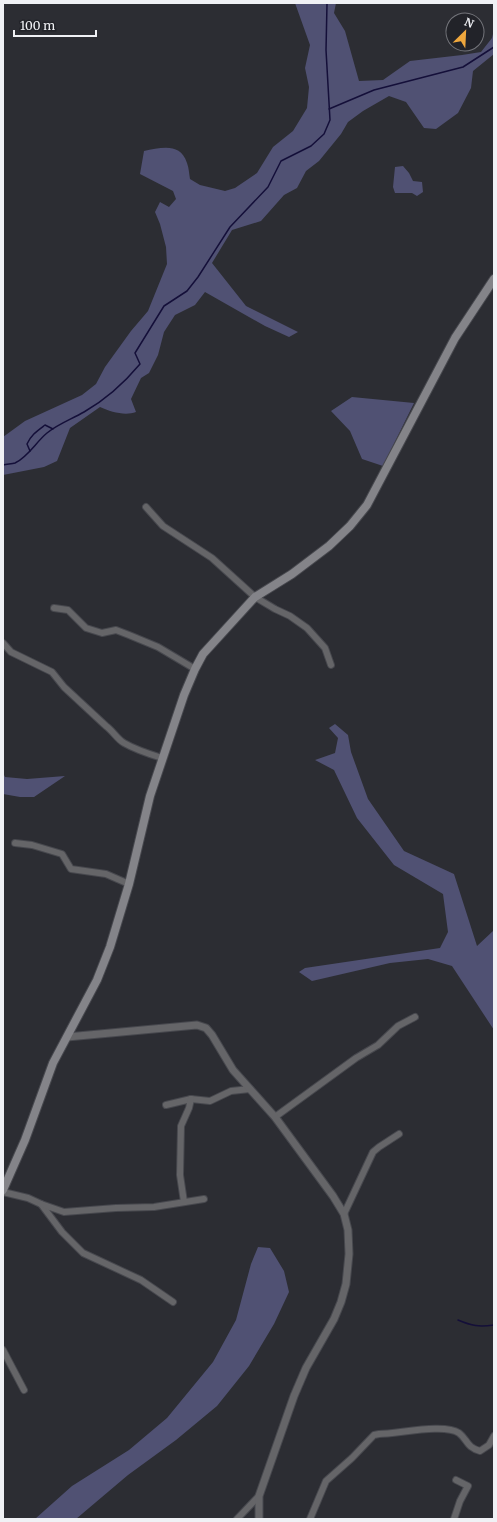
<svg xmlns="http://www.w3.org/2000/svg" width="497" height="1522" viewBox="0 0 497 1522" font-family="Merriweather,serif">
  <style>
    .green { fill: #505173 }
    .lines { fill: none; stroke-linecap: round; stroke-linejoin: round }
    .stream { stroke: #140f39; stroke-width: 1.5 }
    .minor-casing { stroke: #47484e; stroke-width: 8 }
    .tertiary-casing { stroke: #47484e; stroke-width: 9 }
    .secondary-casing { stroke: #47484e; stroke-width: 10 }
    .minor { stroke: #656568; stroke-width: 6 }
    .tertiary { stroke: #656568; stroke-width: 7 }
    .secondary { stroke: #848489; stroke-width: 8 }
  </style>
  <rect width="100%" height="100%" fill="#2c2d33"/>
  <g class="green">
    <path d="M295 3H336L334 13 345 31 359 81 383 80 410 61 462 55 481 52 492 38 494 30V54L473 71 471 88 458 113 436 129 424 128 406 102 389 96 363 111 348 122 341 134 319 161 306 171 297 188 284 195 261 221 232 230 212 263 246 306 298 332 289 337 265 326 205 292 195 305 175 315 164 332 158 355 149 373 141 378 131 399 136 412C125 416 111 412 100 407L70 428 57 461 44 467 3 475V437L25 421 82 395 96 384 105 367 131 331 148 311 167 264 166 247 160 224 155 212 160 202 169 207 176 199 173 191 140 174 144 151C161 148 180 142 187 163 189 168 189 174 190 179L200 185 225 191 235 188 257 173 273 147 293 131 307 108 309 87 305 68 310 45Z"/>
    <path d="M403 166 409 173 413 181 422 182 423 192 417 196 412 193H395L393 187 395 167Z"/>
    <path d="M352 397 414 403 383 466 362 459 350 431 331 411Z"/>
    <path d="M335 724 348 735 351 752 368 799 404 851 454 874 477 946 493 931 494 928V1030L452 966 428 959 390 963 312 981 299 972 305 968 440 948 448 932 443 894 394 865 357 818 334 770 315 760 335 753 338 738 329 728Z"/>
    <path d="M3 773 5 777 27 779 65 776 34 797H20L3 794Z"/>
    <path d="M258 1247 270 1248 284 1271 289 1292 274 1324 249 1366 217 1406 176 1440 128 1475 76 1519H35L72 1486 129 1450 167 1418 213 1362 236 1320 251 1264Z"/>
  </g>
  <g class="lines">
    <g class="stream">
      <path d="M329 109 374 90 463 67 494 47"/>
      <path d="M30 451 27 444C31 435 37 431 45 425L53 429"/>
      <path d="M3 465C7 464 12 464 15 463 28 457 36 442 47 433 58 424 72 419 84 412 105 400 125 382 140 364L135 353 164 306 187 291 198 277 230 227 268 187 281 161 311 146 324 134 330 120 326 50 327 4 326 3"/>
      <path d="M458 1320C472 1326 479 1327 494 1325"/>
    </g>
    <g class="minor-casing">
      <g id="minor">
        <path d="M146 507 163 526 212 558 255 597 275 609 290 616 307 628 325 648 331 665"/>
        <path d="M54 608 68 610 86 628 102 633 116 630 129 635 158 647 195 669"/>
        <path d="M3 643 11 652 52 672 64 687 106 726C113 731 117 739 124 743 136 750 149 754 162 758"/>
        <path d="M15 843 32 845 62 854 71 869 106 874 129 884"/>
        <path d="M166 1105 191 1099 210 1101 231 1091 250 1089"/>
        <path d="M275 1117 356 1058 378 1045 398 1026 415 1017"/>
        <path d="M3 1192 28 1198 41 1204 62 1232 83 1253 141 1280 173 1302"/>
        <path d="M184 1202 180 1175 181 1126 189 1108 191 1099"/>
        <path d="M41 1204 64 1212 116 1208 154 1207 204 1199"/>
        <path d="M344 1214 373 1152 379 1147 399 1134"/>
        <path d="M3 1350 24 1390"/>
        <path d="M237 1519 259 1496"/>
        <path d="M310 1519 326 1481 352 1458 374 1435 379 1434C398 1434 444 1423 459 1433 468 1440 466 1447 480 1451L489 1445 494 1436"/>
        <path d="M454 1519 460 1501 468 1486 456 1480"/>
      </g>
    </g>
    <g class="tertiary-casing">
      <path id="tertiary" d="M67 1037 197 1025 206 1028 212 1035 233 1070 275 1117 333 1196 344 1214 348 1230 349 1254 346 1284 341 1302 334 1319 306 1368 294 1396 259 1496V1519"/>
    </g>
    <g class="secondary-casing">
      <path id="secondary" d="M3 1190 25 1140 53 1063 97 980 110 947 129 884 150 796 184 695 195 669 203 654 255 597 292 574 329 546 350 526 367 505 455 338 494 279"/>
    </g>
    <use href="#minor" class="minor"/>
    <use href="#tertiary" class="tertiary"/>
    <use href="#secondary" class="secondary"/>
  </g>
  <rect width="497" height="1522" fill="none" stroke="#f0f1f5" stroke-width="8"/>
  <g transform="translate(465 32) rotate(24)"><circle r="19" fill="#222329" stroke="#74757b"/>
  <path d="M0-3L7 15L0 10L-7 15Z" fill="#efa73d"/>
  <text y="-6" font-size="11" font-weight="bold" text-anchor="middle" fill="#f0f1f5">N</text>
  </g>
  <path d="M14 30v6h82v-6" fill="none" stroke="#f0f1f5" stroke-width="2"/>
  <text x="20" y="30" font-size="12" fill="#f0f1f5" stroke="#222329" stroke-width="3" paint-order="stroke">100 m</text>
</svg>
